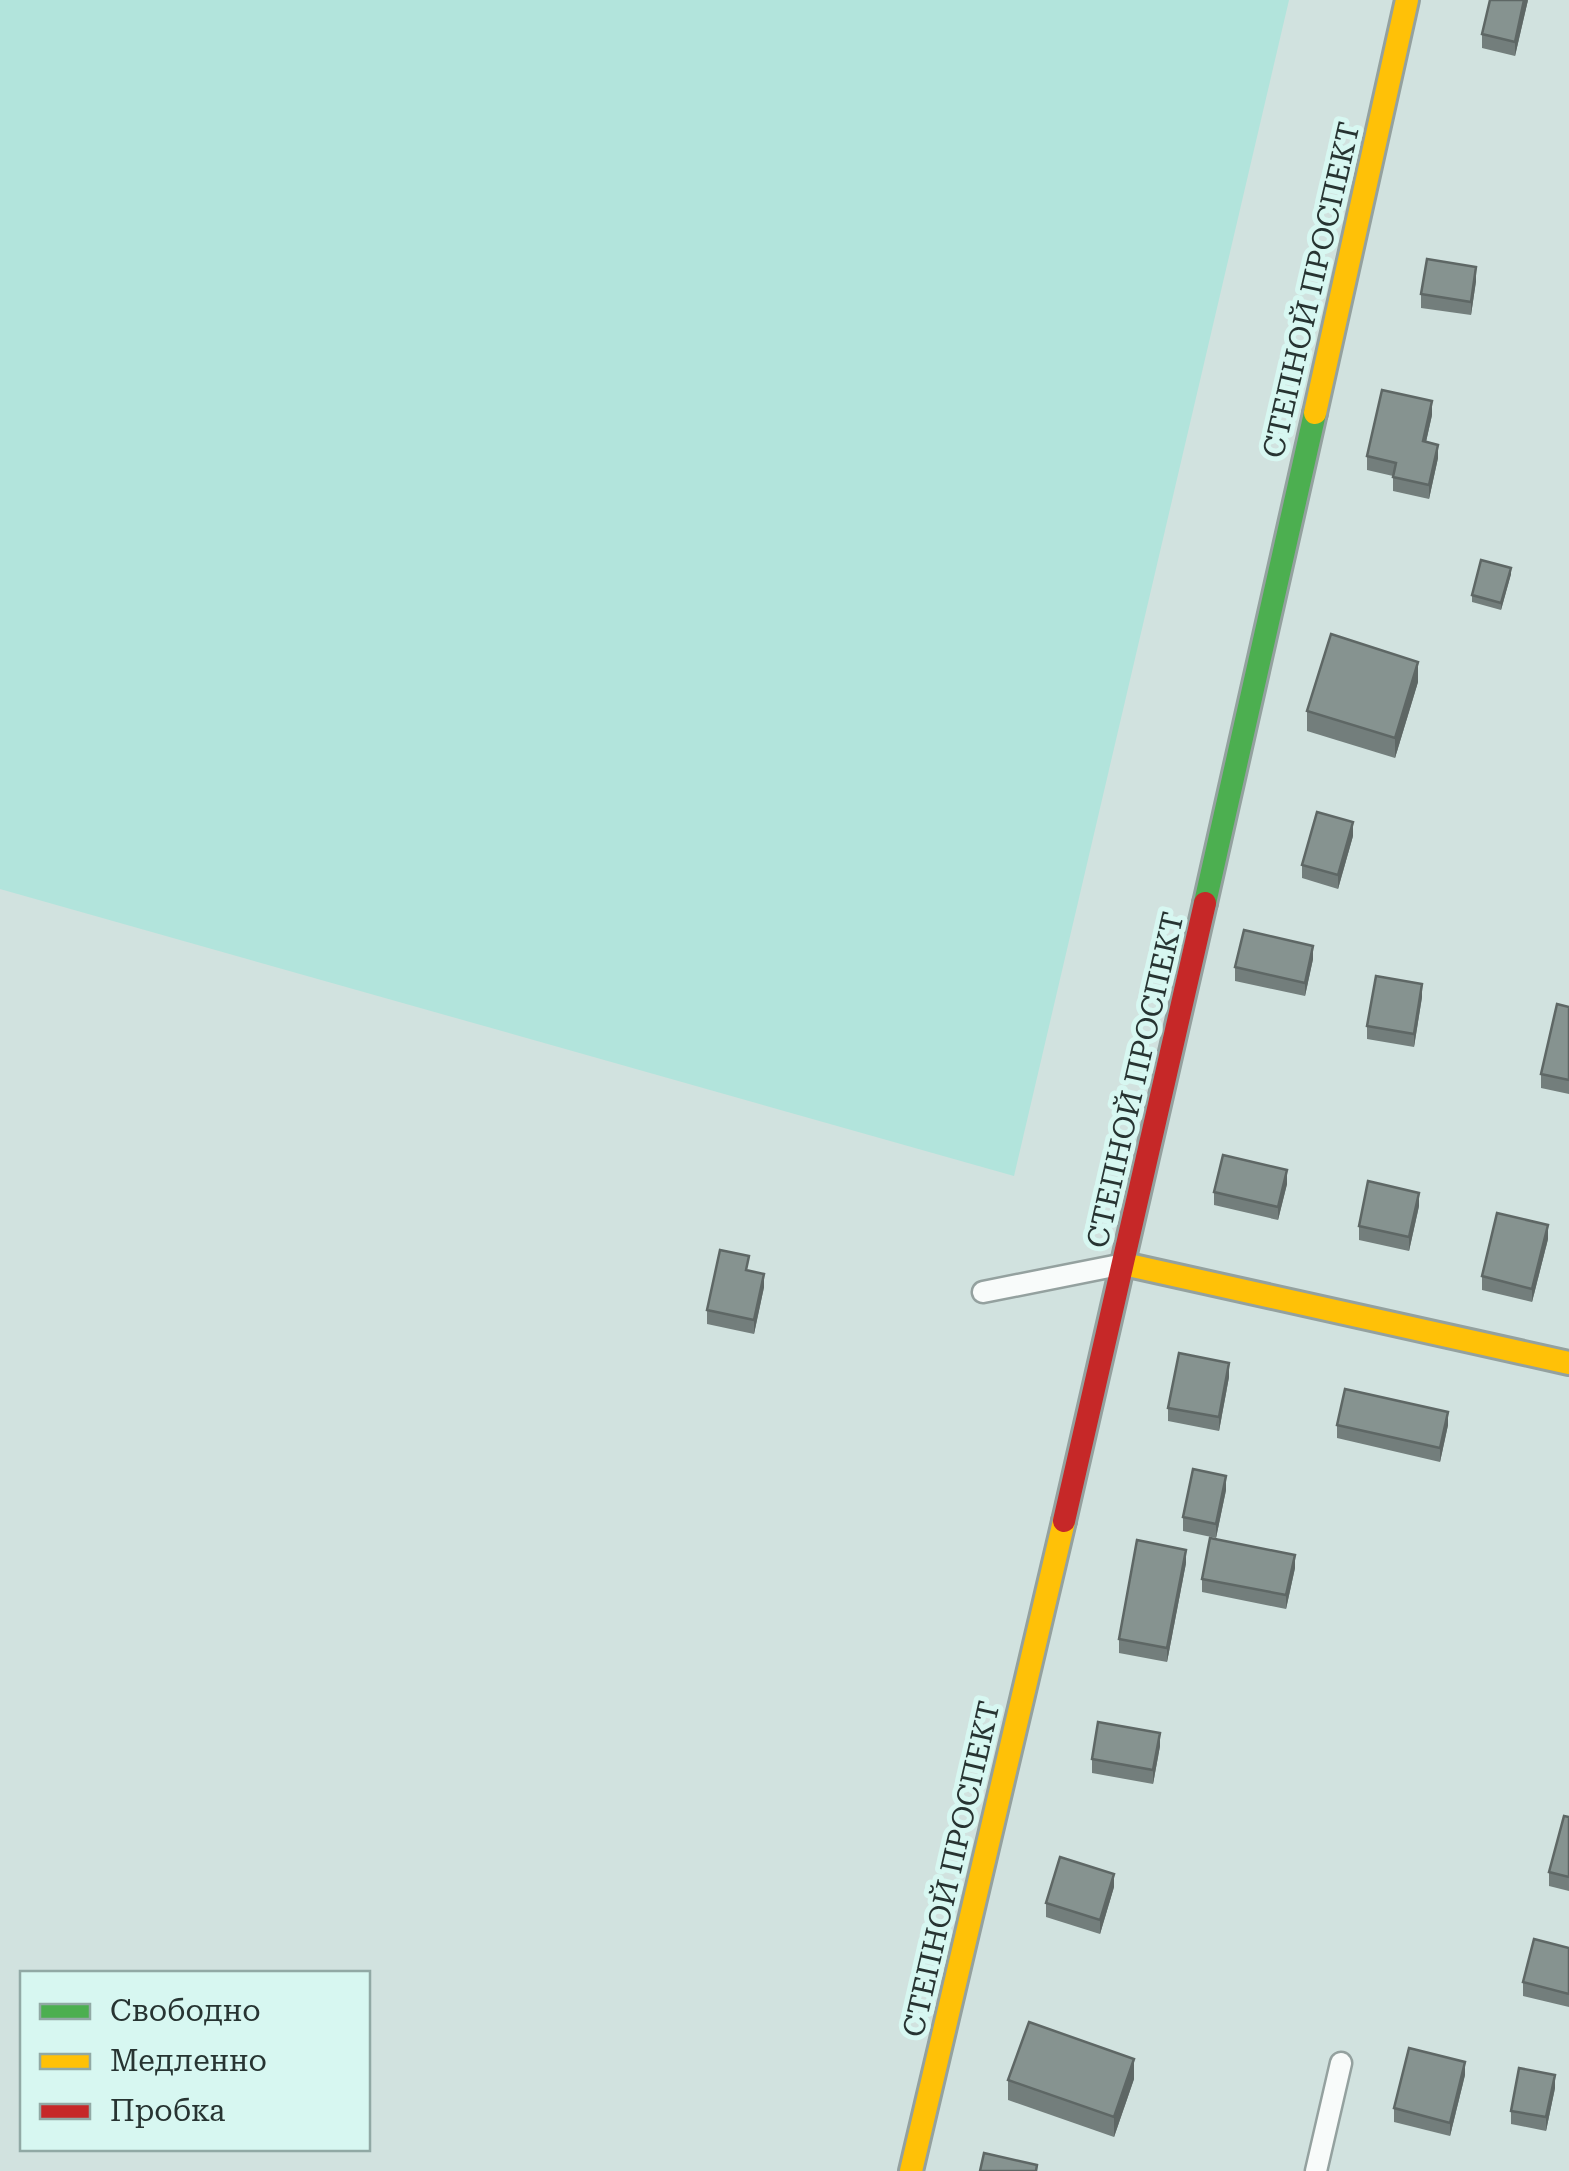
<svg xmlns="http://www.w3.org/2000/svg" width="1569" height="2171" viewBox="0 0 1569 2171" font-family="'Roboto Serif',serif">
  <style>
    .green { fill: #b2e4dc }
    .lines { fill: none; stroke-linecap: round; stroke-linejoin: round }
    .lane-casing { stroke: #94a19f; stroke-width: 25 }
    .fast-casing { stroke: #94a19f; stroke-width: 28 }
    .slow-casing { stroke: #94a19f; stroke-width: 28 }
    .jam-casing { stroke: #94a19f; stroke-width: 28 }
    .lane { stroke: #f8fbfa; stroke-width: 20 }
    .fast { stroke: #4caf50; stroke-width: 22 }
    .slow { stroke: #ffc107; stroke-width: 22 }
    .jam { stroke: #c62828; stroke-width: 22 }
    .wall { fill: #737e7c }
    .shaded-wall { fill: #5e6765 }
    .building { fill: #869390; stroke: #5e6765; stroke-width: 2.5 }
    .labels { text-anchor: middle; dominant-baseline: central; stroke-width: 10; stroke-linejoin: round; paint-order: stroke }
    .street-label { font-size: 30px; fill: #273432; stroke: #d7f7f1 }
  </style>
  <rect width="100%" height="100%" fill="#d1e2df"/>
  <path class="green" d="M0 0H1289L1014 1176 0 889Z"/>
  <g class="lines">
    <g class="lane-casing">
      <g id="lane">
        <path d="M983 1292 1119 1265"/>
        <path d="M1316 2171 1341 2063"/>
      </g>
    </g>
    <g class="fast-casing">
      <path id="fast" d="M1205 903 1315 413"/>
    </g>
    <g class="slow-casing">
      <g id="slow">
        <path d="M1315 413 1407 0"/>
        <path d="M1124 1264 1569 1363"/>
        <path d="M911 2171 1064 1521"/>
      </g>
    </g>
    <g class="jam-casing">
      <path id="jam" d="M1064 1521 1205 903"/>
    </g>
    <use href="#lane" class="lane"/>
    <use href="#fast" class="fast"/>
    <use href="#slow" class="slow"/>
    <use href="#jam" class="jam"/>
  </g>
  <g class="wall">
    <path d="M1528 0 1515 56 1482 48V34Z"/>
    <path d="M1476 281 1471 315 1421 308V294Z"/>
    <path d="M1432 415 1426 442 1438 458 1429 499 1393 491V476L1367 470V456Z"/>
    <path d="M1511 574 1501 610 1472 602V595Z"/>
    <path d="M1418 682 1395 758 1307 731V711Z"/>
    <path d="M1353 836 1338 889 1302 878V865Z"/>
    <path d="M1313 959 1305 996 1235 981V967Z"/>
    <path d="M1422 997 1414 1047 1367 1039V1026Z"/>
    <path d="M1569 1007V1094L1541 1088V1074Z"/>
    <path d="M1287 1184 1278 1220 1214 1205V1192Z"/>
    <path d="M1419 1206 1409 1251 1359 1240V1226Z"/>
    <path d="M1548 1239 1532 1302 1482 1290V1276Z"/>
    <path d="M749 1270 764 1287 754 1334 707 1324V1310Z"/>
    <path d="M1229 1377 1219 1431 1168 1421V1408Z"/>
    <path d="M1337 1425H1448L1440 1462 1337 1438Z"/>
    <path d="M1226 1490 1216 1538 1183 1531V1517Z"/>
    <path d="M1186 1563 1167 1662 1119 1653V1639Z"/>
    <path d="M1295 1568 1286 1609 1202 1592V1579Z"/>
    <path d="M1160 1746 1153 1784 1092 1773V1759Z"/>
    <path d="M1569 1817V1891L1549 1886V1872Z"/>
    <path d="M1114 1887 1100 1934 1046 1917V1903Z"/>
    <path d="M1569 1948V2007L1523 1996V1982Z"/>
    <path d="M1465 2075 1450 2136 1394 2122V2108Z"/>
    <path d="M1134 2079 1114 2137 1008 2100V2080Z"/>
    <path d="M1555 2088 1546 2131 1511 2124V2111Z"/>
  </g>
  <g class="shaded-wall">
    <path d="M1524 0H1528L1515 56V42Z"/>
    <path d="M1476 267V281L1471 315V302Z"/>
    <path d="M1432 401V415L1423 455V441Z"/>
    <path d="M1438 445V458L1429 499V485Z"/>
    <path d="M1511 568V574L1501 610V603Z"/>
    <path d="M1418 662V682L1395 758V738Z"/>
    <path d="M1353 822V836L1338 889V875Z"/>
    <path d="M1313 946V959L1305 996V983Z"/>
    <path d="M1422 984V997L1414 1047V1034Z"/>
    <path d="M1287 1170V1184L1278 1220V1207Z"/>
    <path d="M1419 1193V1206L1409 1251V1237Z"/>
    <path d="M1548 1225V1239L1532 1302V1289Z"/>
    <path d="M764 1274V1287L754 1334V1320Z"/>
    <path d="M1229 1363V1377L1219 1431V1417Z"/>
    <path d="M1448 1412V1425L1440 1462V1448Z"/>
    <path d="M1226 1476V1490L1216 1538V1524Z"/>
    <path d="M1186 1550V1563L1167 1662V1648Z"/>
    <path d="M1295 1555V1568L1286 1609V1595Z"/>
    <path d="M1160 1733V1746L1153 1784V1770Z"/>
    <path d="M1114 1874V1887L1100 1934V1920Z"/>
    <path d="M1134 2059V2079L1114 2137V2117Z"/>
    <path d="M1465 2062V2075L1450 2136V2123Z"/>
    <path d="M1555 2075V2088L1546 2131V2117Z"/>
  </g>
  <g class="building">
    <path d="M1490 0H1524L1515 42 1482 34Z"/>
    <path d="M1427 259 1476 267 1471 302 1421 294Z"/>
    <path d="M1382 390 1432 401 1423 441 1438 445 1429 485 1393 477 1396 463 1367 456Z"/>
    <path d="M1481 560 1511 568 1501 603 1472 595Z"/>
    <path d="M1331 634 1418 662 1395 738 1307 711Z"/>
    <path d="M1317 812 1353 822 1338 875 1302 865Z"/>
    <path d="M1244 930 1313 946 1305 983 1235 967Z"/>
    <path d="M1376 976 1422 984 1414 1034 1367 1026Z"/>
    <path d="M1557 1004 1569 1007V1080L1541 1074Z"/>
    <path d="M1223 1155 1287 1170 1278 1207 1214 1192Z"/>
    <path d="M1368 1181 1419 1193 1409 1237 1359 1226Z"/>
    <path d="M1497 1213 1548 1225 1532 1289 1482 1276Z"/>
    <path d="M720 1250 749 1256 746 1270 764 1274 754 1320 707 1310Z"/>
    <path d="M1179 1353 1229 1363 1219 1417 1168 1408Z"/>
    <path d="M1345 1389 1448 1412 1440 1448 1337 1425Z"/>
    <path d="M1193 1469 1226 1476 1216 1524 1183 1517Z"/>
    <path d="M1210 1538 1295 1555 1286 1595 1202 1579Z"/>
    <path d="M1137 1540 1186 1550 1167 1648 1119 1639Z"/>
    <path d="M1098 1722 1160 1733 1153 1770 1092 1759Z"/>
    <path d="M1564 1816 1569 1817V1877L1549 1872Z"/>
    <path d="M1060 1857 1114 1874 1100 1920 1046 1903Z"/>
    <path d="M1534 1939 1569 1948V1994L1523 1982Z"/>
    <path d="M1029 2022 1134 2059 1114 2117 1008 2080Z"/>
    <path d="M1409 2048 1465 2062 1450 2123 1394 2108Z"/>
    <path d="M1519 2068 1555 2075 1546 2117 1511 2111Z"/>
    <path d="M984 2153 1037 2165 1036 2171H980Z"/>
  </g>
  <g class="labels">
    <g class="street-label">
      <text transform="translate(1311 290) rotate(-77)">СТЕПНОЙ ПРОСПЕКТ</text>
      <text transform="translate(1135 1080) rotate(-77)">СТЕПНОЙ ПРОСПЕКТ</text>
      <text transform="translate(951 1869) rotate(-77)">СТЕПНОЙ ПРОСПЕКТ</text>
    </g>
  </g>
  <rect x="20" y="1971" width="350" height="180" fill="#d7f7f1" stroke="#91a9a5" stroke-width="2.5"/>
  <rect x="40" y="2004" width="50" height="15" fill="#4caf50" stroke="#91a9a5" stroke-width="2.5"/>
  <text x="110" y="2021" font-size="30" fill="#273432">Свободно</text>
  <rect x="40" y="2054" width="50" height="15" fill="#ffc107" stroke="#91a9a5" stroke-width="2.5"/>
  <text x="110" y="2071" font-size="30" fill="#273432">Медленно</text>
  <rect x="40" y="2104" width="50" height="15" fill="#c62828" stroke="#91a9a5" stroke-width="2.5"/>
  <text x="110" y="2121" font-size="30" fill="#273432">Пробка</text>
</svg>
